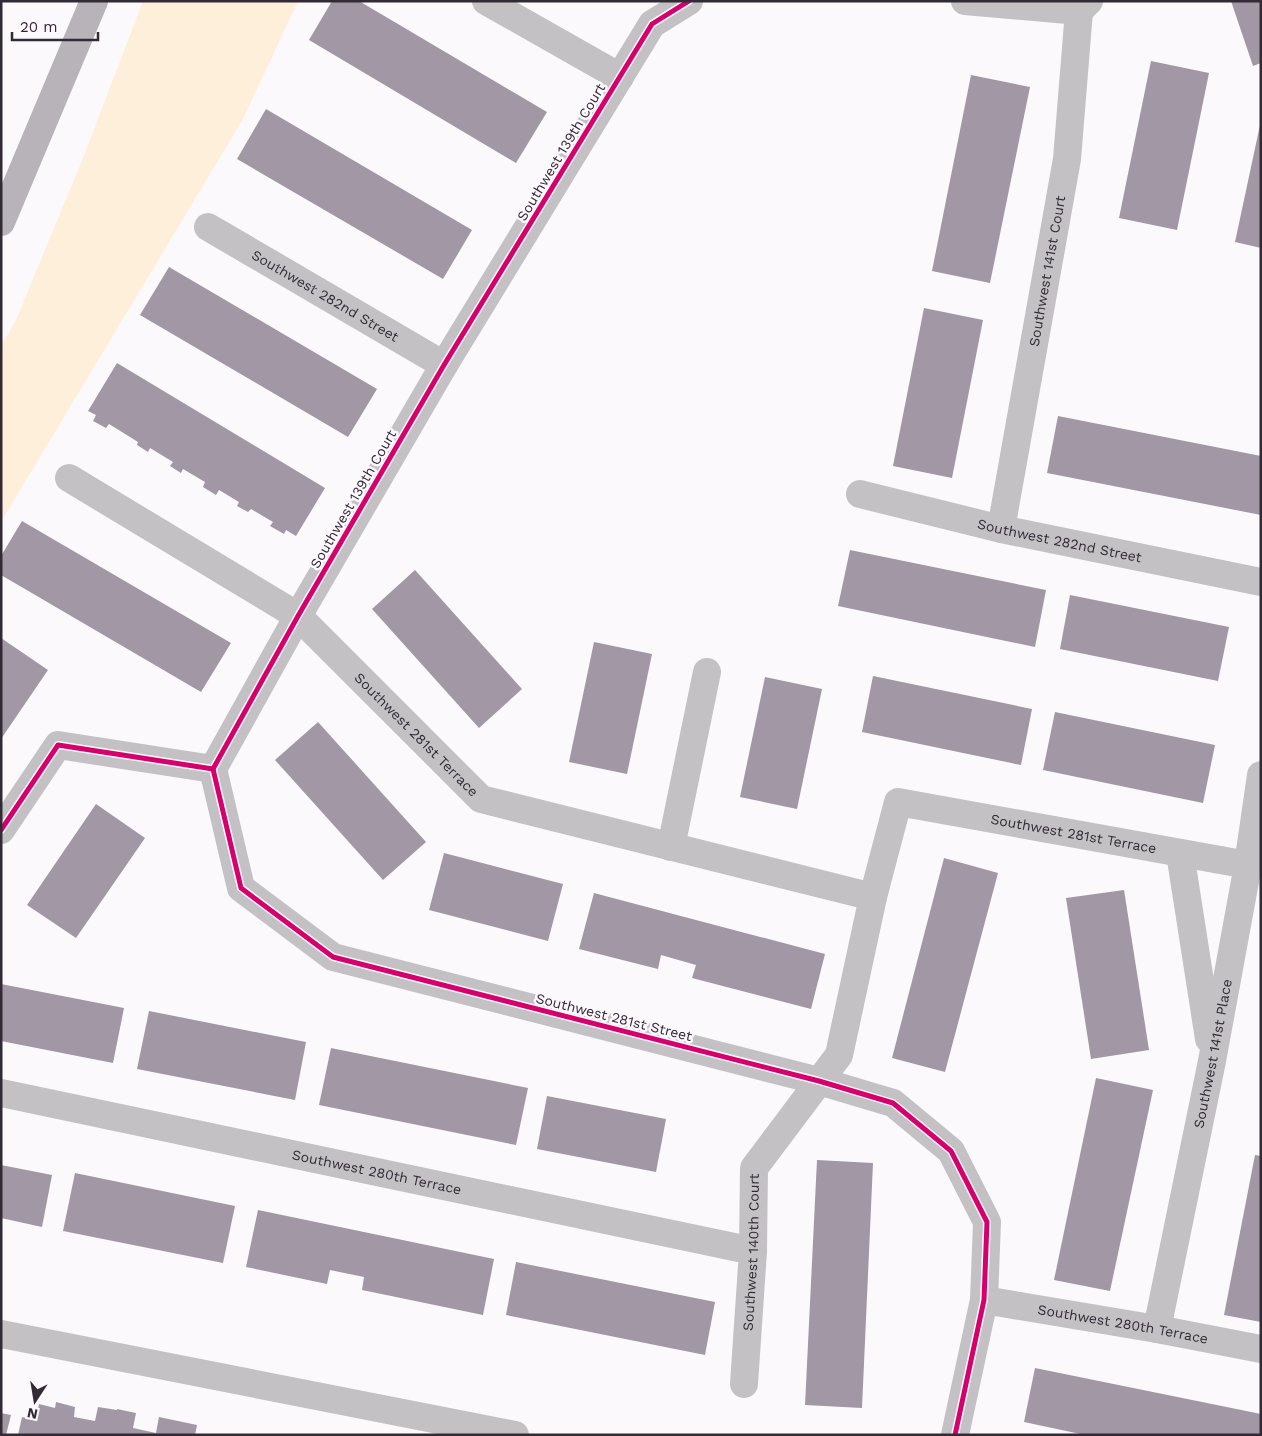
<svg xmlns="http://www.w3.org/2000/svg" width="1262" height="1436" viewBox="0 0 1262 1436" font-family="'Work Sans',sans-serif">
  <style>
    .green { fill: #fdefd9 }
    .building { fill: #a197a5 }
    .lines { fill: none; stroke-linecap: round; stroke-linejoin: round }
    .minor { stroke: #c4c1c5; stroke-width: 28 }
    .highway { stroke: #b7b3b8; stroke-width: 28 }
    .cycleway-casing { stroke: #fdf8fe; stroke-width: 8 }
    .cycleway { stroke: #d6006c; stroke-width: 5 }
    .labels { text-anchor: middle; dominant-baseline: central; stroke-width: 5; stroke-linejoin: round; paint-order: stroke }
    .street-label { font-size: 14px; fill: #322a35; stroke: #fdf8fe }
  </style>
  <rect width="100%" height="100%" fill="#fcf9fd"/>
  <path class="green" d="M143 1H298L243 119 1 522V346L16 320 85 153Z"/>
  <g class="building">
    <path d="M332 1H359L547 112 516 163 309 40Z"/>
    <path d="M1231 1H1261V63L1253 66Z"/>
    <path d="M1151 61 1209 73 1177 230 1119 218Z"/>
    <path d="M971 75 1030 87 990 283 932 271Z"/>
    <path d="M266 109 472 230 443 279 237 159Z"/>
    <path d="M1260 125H1261V248L1235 242Z"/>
    <path d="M169 267 377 389 348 437 140 315Z"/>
    <path d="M924 308 983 320 952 478 893 466Z"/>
    <path d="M117 363 325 488 296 536 286 530 284 534 270 526 273 522 251 509 248 512 237 506 239 502 219 490 216 495 203 487 205 482 183 469 181 473 170 466 173 462 150 448 148 452 137 445 138 442 109 424 106 428 93 421 96 415 88 411Z"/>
    <path d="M1058 416 1261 456V515L1047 473Z"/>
    <path d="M22 521 231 643 201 692 1 575V556Z"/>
    <path d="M850 550 1046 590 1035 647 838 606Z"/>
    <path d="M415 570 522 689 479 728 372 609Z"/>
    <path d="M1070 595 1229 627 1218 681 1060 649Z"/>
    <path d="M1 638 48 670 1 739Z"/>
    <path d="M594 642 652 654 627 774 569 762Z"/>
    <path d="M873 676 1032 709 1021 765 862 732Z"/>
    <path d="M765 677 822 689 797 809 740 797Z"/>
    <path d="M1055 712 1215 745 1203 803 1043 770Z"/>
    <path d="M318 722 426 842 383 880 275 760Z"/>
    <path d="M96 804 145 838 76 938 27 905Z"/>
    <path d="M444 853 563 884 548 941 429 910Z"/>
    <path d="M944 858 998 873 945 1072 892 1058Z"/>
    <path d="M1124 890 1149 1050 1091 1059 1066 898Z"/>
    <path d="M594 893 825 954 811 1009 692 978 696 965 661 955 658 969 579 949Z"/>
    <path d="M1 984 124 1008 113 1063 1 1041Z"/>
    <path d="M149 1011 306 1042 295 1100 137 1069Z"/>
    <path d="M331 1048 528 1088 516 1145 319 1105Z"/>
    <path d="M1096 1078 1153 1090 1110 1291 1054 1280Z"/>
    <path d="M547 1096 666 1119 656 1172 537 1149Z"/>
    <path d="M1255 1155 1261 1156V1322L1224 1315Z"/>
    <path d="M817 1160 873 1163 862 1408 805 1405Z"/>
    <path d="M1 1165 52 1175 42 1227 1 1218Z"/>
    <path d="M75 1173 235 1206 223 1263 63 1231Z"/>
    <path d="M258 1210 494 1259 483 1315 362 1290 364 1277 330 1270 327 1284 246 1267Z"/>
    <path d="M516 1262 715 1302 705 1355 506 1315Z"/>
    <path d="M1035 1368 1261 1414V1435H1085L1024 1422Z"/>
    <path d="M56 1402 75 1407 74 1417 95 1421 98 1407 117 1410V1409L136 1413 133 1428 156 1433 159 1417 197 1425 195 1435H18L22 1417 36 1420 39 1404 55 1408Z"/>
    <path d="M1 1413 11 1415 6 1435H1Z"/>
  </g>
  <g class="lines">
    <g class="minor">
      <path d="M486 1 620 77"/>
      <path d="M965 1 1079 11 1089 1"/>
      <path id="s1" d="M208 227 444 365"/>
      <path id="s2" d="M69 478 298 616 481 799 873 897"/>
      <path id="s3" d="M860 494 1001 529 1261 582"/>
      <path id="s4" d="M1001 529 1067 159 1079 11"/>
      <path d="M213 769 241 888 333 957 819 1081 893 1103 951 1151 987 1222 984 1300 955 1435"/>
      <path d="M1 830 58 745 213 769 298 616 444 365 652 24 689 1"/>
      <path d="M671 847 707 672"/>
      <path d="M1180 853 1209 1039"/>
      <path id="s5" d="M1 1093 753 1251"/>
      <path id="s6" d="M984 1300 1157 1329 1261 1349"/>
      <path id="s7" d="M1157 1329 1212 1061 1248 865 1261 775"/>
      <path d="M1 1334 515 1435"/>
      <path id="s8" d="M744 1384 753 1251 754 1168 839 1055 873 897 898 802 1248 865"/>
    </g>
    <path class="highway" d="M1 222 94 1"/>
    <g class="cycleway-casing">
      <g id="cycleway">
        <path d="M213 769 241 888 333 957 819 1081 893 1103 951 1151 987 1222 984 1300 955 1435"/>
        <path d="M1 830 58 745 213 769 298 616 444 365 652 24 689 1"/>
      </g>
    </g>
    <use href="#cycleway" class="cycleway"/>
  </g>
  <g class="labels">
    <g class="street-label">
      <text transform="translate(561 152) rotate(-59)">Southwest 139th Court</text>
      <text stroke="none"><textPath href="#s4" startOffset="262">Southwest 141st Court</textPath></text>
      <text stroke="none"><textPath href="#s1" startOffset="136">Southwest 282nd Street</textPath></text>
      <text transform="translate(353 499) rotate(-60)">Southwest 139th Court</text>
      <text stroke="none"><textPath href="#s3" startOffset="205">Southwest 282nd Street</textPath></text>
      <text stroke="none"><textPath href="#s2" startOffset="435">Southwest 281st Terrace</textPath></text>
      <text stroke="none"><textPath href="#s8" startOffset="796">Southwest 281st Terrace</textPath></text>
      <text transform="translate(614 1017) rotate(14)">Southwest 281st Street</text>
      <text stroke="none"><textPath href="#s7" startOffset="281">Southwest 141st Place</textPath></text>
      <text stroke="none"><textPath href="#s5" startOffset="384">Southwest 280th Terrace</textPath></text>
      <text stroke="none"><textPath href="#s8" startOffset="132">Southwest 140th Court</textPath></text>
      <text stroke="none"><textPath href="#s6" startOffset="141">Southwest 280th Terrace</textPath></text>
    </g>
  </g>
  <rect width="1262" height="1436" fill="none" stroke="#322a35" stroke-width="5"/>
  <g transform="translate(35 1401) rotate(192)" stroke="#fdf8fe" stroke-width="4" paint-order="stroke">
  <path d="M0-4L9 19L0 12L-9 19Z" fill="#322a35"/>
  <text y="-8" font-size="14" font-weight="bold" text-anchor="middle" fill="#322a35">N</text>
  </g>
  <path d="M12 32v8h86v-8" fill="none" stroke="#322a35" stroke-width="2.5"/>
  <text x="20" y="32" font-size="15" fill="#322a35" stroke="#fdf8fe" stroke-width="4" paint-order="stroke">20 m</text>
</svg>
